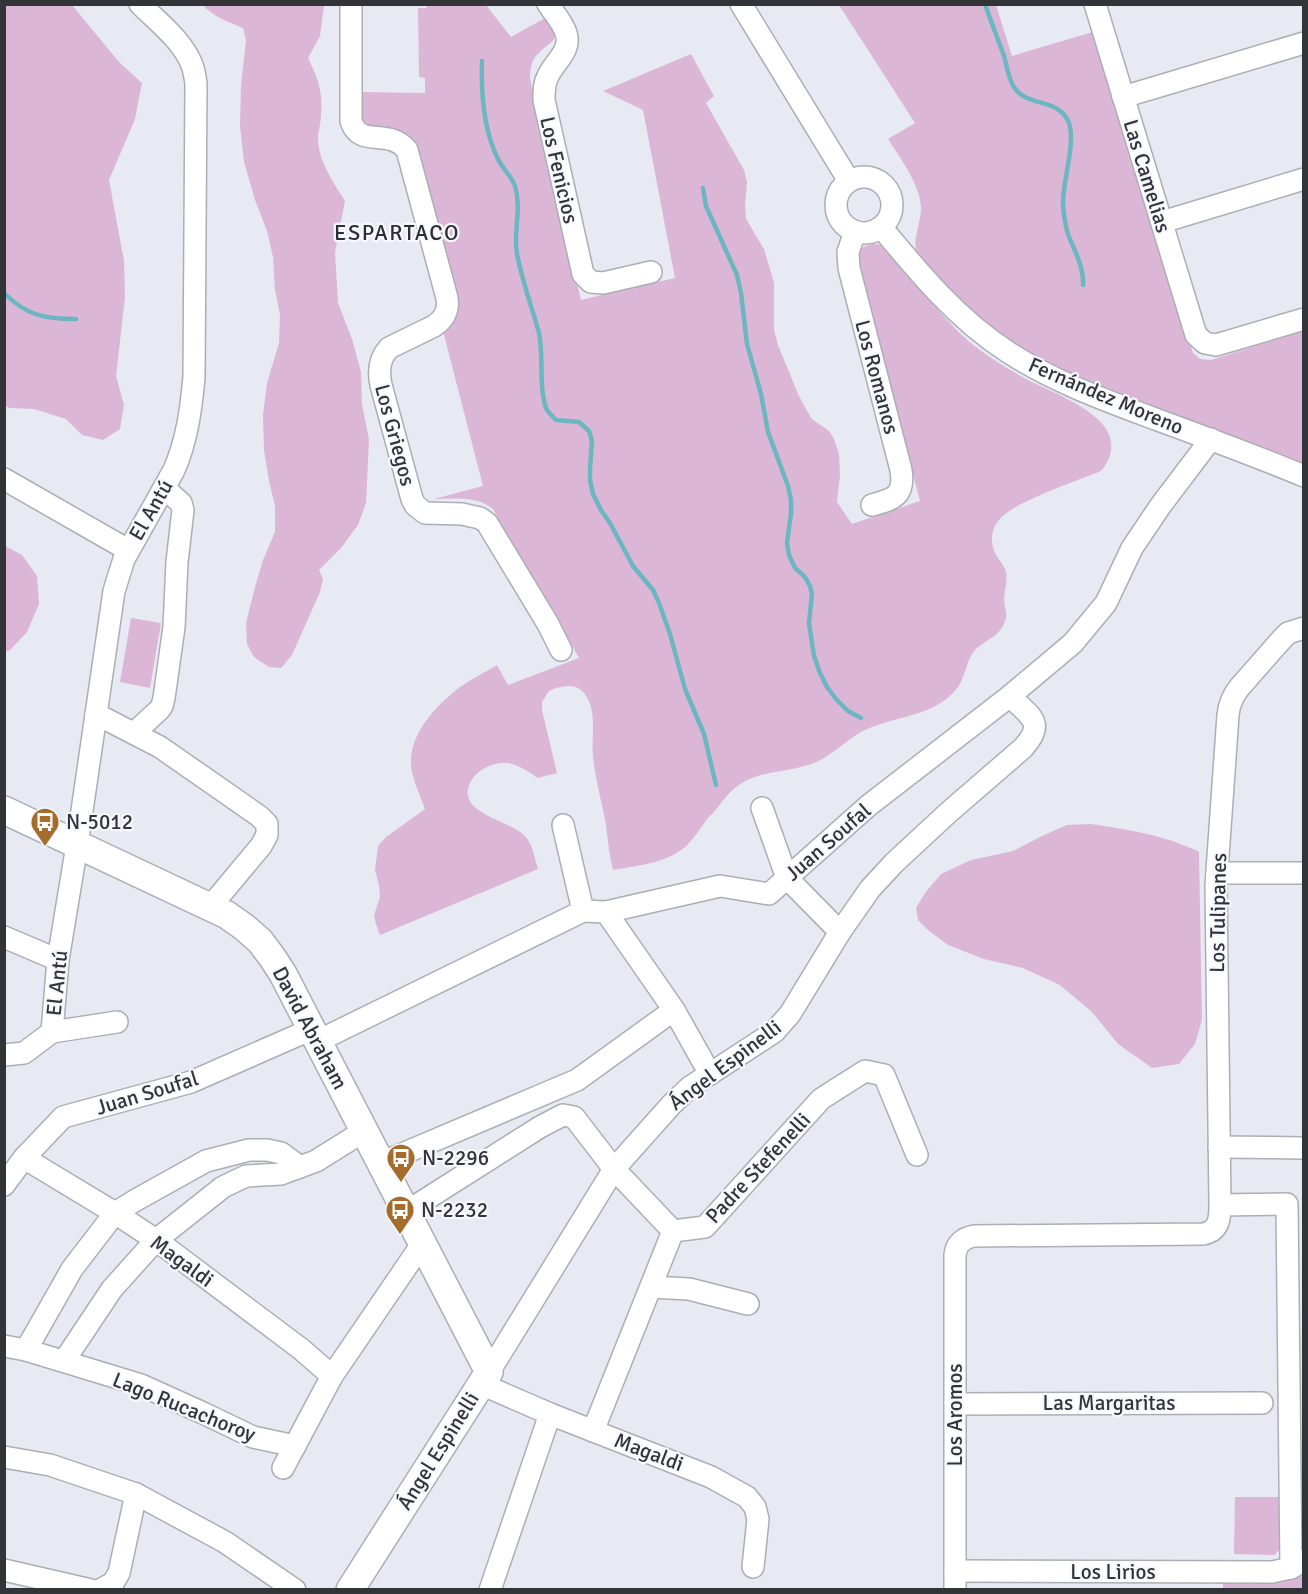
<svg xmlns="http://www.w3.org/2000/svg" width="1308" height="1594" viewBox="0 0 1308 1594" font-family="Signika,sans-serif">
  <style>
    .green { fill: #dcb6d6 }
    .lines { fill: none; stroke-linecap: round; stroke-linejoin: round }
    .stream { stroke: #6cb6c1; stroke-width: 4.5 }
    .minor-casing { stroke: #acaeb6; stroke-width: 24 }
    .major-casing { stroke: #acaeb6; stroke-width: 30 }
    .minor { stroke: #fff; stroke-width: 21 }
    .major { stroke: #fff; stroke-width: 27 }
    .labels { text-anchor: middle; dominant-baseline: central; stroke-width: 4.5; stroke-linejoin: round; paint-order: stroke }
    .street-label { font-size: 21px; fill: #333437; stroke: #f5f8fe }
    .poi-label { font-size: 21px; fill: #333437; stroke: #f5f8fe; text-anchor: start }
    .neighbourhood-label { font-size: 22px; letter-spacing: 1.5px; fill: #2d2f35; stroke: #f5f8fe }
  </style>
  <rect width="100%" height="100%" fill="#e7eaf2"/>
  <g class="green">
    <path d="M4 5H72L119 62 142 83 135 119 109 180 124 261 125 297 116 376 124 405 120 429 103 440 82 435 66 419 34 409 10 408 5 406Z"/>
    <path d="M203 5H324L320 36 308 58C318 79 323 91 321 115 321 123 318 131 318 138 318 161 334 183 345 201L335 252 338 303 352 339 361 372 362 404 369 440 366 503 358 525 341 548 319 570 323 579 320 592 292 655 281 668 269 667 254 657 247 644 246 623 255 587 263 560 275 532V506L269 481 264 450 263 415 267 383 279 343 280 315 275 290 273 257 267 231 255 200 244 162 240 126 241 85 246 40 243 28C229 22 213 17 203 5Z"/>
    <path d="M427 5H486L511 37 545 18C564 44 551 38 536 56 531 62 530 71 530 79L581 300 675 278 643 110 603 91 691 54 714 96 706 103 744 170 747 182 745 206 746 218 753 231 764 249 774 283V330L778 345 798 394 806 409 812 419 829 431 834 439 839 454 840 475 837 502 852 524 920 501 858 264V252C865 244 874 242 884 246 916 278 939 318 976 347 991 359 1009 369 1026 379 1049 391 1088 405 1104 426 1115 440 1113 458 1101 471 1077 481 1013 502 999 520 992 528 990 540 994 550 996 557 1002 562 1005 569 1009 579 1004 590 1004 600 1004 606 1007 612 1006 618 1002 636 986 639 975 650 966 660 966 676 958 687 935 718 893 715 861 732 842 743 829 759 808 765 787 772 761 771 742 783 730 790 723 801 714 812 711 815 707 818 705 822 697 833 690 845 678 852 660 864 634 866 613 870 609 855 608 840 606 825 602 802 595 779 593 756 591 736 598 710 584 693 575 682 560 686 549 691L542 702V710L557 773 538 778C527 771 514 761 500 763 488 765 476 771 470 783 456 813 508 820 524 835 533 844 534 857 538 869L380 935 376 924 374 915 380 897 379 885 375 870 378 846 386 837 425 809C420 795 412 779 411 765 409 736 433 709 454 692 466 681 483 674 497 665L508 685 579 658 493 509C476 495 454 499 434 499L483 486 443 331 417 154 373 127C357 122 359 106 360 92L425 93V78L419 77 418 8H426Z"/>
    <path d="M839 5H996L1012 56 1096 31 1193 353 1200 359 1211 360 1303 331V466L1124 397 1056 369 1005 338 967 310 917 256C912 240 920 226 921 210 922 187 900 158 888 139L915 123Z"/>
    <path d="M5 546 22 555 37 576 39 604 27 632 10 650 5 652Z"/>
    <path d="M131 618 161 623 150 688 120 682Z"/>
    <path d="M1091 824C1126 829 1168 836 1199 852L1202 1020 1195 1044 1179 1064 1152 1068 1118 1044 1092 1012 1060 985 1023 968 984 959 948 945 928 930 918 920 916 908 925 893 941 874 971 860 1013 851 1042 836 1067 825Z"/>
    <path d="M1235 1497H1281V1547L1275 1555 1234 1554Z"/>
    <path d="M1303 1572V1589L1223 1590V1580Z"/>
  </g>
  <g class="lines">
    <g class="stream">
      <path d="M985 4C991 22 998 39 1004 56 1007 66 1008 78 1014 87 1027 108 1059 97 1069 123 1076 144 1062 183 1063 205 1064 216 1065 227 1069 237 1075 251 1084 268 1083 285"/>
      <path d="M482 61C481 92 484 131 498 159 502 168 512 177 515 186 522 208 513 232 517 254 522 281 532 307 539 333 544 355 538 391 547 410 549 413 553 417 556 420L579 422 589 431 592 441 590 468V480L593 494 601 510 610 523 633 566 653 590 659 603 670 634 685 689 704 734 716 785"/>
      <path d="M703 188 706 206 737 275 741 293 747 344 761 394 768 432 788 486 791 500V514L787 543 789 555 795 568 805 577 810 586 812 594 809 623 814 656 820 673 827 687 836 699 848 711 861 718"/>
      <path d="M4 293C27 316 45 319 76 319"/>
    </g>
    <g class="minor-casing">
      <g id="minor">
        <path d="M351 4V121C360 149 388 127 407 150L447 298C449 311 444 319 434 326L389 348C379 359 378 371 381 385L412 499 415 505 425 513 462 514 480 518 487 523 548 624 561 650"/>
        <path d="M548 4C554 13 563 23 566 33 572 51 554 62 548 76 544 83 544 91 544 100L583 274 591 282 603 283 651 272"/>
        <path d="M741 4 849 181"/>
        <path d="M1095 4 1196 335 1205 343 1216 345 1304 319"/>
        <path d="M1123 97 1304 43"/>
        <circle cx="864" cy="205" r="28"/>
        <path d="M1162 222 1304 179"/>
        <path d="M881 227C919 273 958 320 1008 352 1054 382 1107 401 1158 420 1207 438 1256 456 1304 476"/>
        <path d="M855 232 848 252 849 268 901 470C905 496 894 499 872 505"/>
        <path d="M4 479 128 550"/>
        <path d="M96 714 160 747 259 816 267 824V835L261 846 210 907"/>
        <path d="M134 733 159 710 162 706 164 698 174 627 177 562 183 510 181 503 164 488"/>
        <path d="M762 808 787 878 840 932"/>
        <path d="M563 825 583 911"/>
        <path d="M1217 873H1304"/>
        <path d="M4 937 58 960"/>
        <path d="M674 1010 710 1074"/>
        <path d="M52 1032 58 960 77 845 114 591 124 559 174 470C187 440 191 410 194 377L196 83C195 77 194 70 192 65 182 40 158 22 140 4"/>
        <path d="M318 1041 583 911 606 912 720 886 769 894 868 806 1010 696 1073 643 1106 603 1132 548 1161 505 1211 439"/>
        <path d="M4 1055 24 1053 52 1032 117 1022"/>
        <path d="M1219 1147 1304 1148"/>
        <path d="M24 1158 115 1213 156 1240 301 1349 332 1376"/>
        <path d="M381 1163 577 1080 674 1010 606 912"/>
        <path d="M4 1185 24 1158 63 1117 191 1082 312 1029"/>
        <path d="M1220 1205 1287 1204 1291 1568"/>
        <path d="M406 1212 540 1127 563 1115 574 1117 614 1169 673 1231"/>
        <path d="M651 1287 689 1289 748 1304"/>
        <path d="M4 1346 26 1350 141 1385 203 1413 253 1437 295 1446"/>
        <path d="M26 1350 72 1269 115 1213 136 1200 206 1161 249 1150H267L281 1153 300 1167"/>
        <path d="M64 1361 112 1289 156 1240 223 1187 246 1176 281 1174 316 1161 364 1131"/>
        <path d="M489 1372 614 1169 672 1104 690 1087 774 1032 790 1014 840 932 870 889 894 863 949 812 1023 748C1047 722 1029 716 1010 696"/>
        <path d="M481 1384 550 1414 711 1477 747 1497 755 1507 758 1519 753 1567"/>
        <path d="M955 1404 1262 1403"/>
        <path d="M593 1431 673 1231 705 1227 821 1099 865 1071 884 1075 917 1155"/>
        <path d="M4 1457 50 1465 136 1494 225 1542 295 1590"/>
        <path d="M283 1468 332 1376 422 1244"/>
        <path d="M4 1570 91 1590"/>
        <path d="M955 1571 1272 1572 1291 1568 1303 1561"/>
        <path d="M100 1590 113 1583 119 1573 136 1494"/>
        <path d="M490 1590 550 1414"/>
        <path d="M955 1590V1255C956 1244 963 1238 974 1236L1203 1234C1219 1231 1220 1219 1220 1205L1216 885 1228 715C1229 704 1232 697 1239 688L1282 639 1288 633 1304 628"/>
      </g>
    </g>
    <g class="major-casing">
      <path id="major" d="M4 810 227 915 244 927 260 941 272 957 283 974 489 1372 350 1590"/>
    </g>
    <use href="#minor" class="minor"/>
    <use href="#major" class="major"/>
  </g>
  <defs>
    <g id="bus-pin" transform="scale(1.5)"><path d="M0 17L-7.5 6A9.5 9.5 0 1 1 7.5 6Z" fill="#a66c2c" stroke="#f5f8fe"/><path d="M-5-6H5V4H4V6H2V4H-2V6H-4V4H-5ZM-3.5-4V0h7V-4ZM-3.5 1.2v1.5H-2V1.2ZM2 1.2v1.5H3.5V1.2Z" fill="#fff"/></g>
  </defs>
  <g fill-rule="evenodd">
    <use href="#bus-pin" x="45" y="822"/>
    <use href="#bus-pin" x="401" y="1158"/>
    <use href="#bus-pin" x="400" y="1210"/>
  </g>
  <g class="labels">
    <g class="street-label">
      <text transform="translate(559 170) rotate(77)">Los Fenicios</text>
      <text transform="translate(1147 176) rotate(73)">Las Camelias</text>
      <text transform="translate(877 377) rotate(75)">Los Romanos</text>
      <text transform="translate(1106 396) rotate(23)">Fernández Moreno</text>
      <text transform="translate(395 435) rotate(75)">Los Griegos</text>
      <text transform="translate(151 510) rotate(-60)">El Antú</text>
      <text transform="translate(828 842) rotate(-41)">Juan Soufal</text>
      <text transform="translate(1218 913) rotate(-89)">Los Tulipanes</text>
      <text transform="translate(57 983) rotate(-84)">El Antú</text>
      <text transform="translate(310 1028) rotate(62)">David Abraham</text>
      <text transform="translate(725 1065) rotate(-37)">Ángel Espinelli</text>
      <text transform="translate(147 1093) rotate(-17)">Juan Soufal</text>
      <text transform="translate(758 1168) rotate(-47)">Padre Stefenelli</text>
      <text transform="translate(182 1261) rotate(36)">Magaldi</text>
      <text x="1109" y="1403">Las Margaritas</text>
      <text transform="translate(184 1407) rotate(22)">Lago Rucachoroy</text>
      <text transform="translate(955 1415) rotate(-90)">Los Aromos</text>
      <text transform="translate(438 1451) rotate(-58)">Ángel Espinelli</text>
      <text transform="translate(649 1452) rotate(21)">Magaldi</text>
      <text x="1113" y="1572">Los Lirios</text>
    </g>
    <g class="poi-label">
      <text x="66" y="822">N-5012</text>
      <text x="422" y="1158">N-2296</text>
      <text x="421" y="1210">N-2232</text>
    </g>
    <g class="neighbourhood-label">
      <text x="397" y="232">ESPARTACO</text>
    </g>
  </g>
  <rect width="1308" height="1594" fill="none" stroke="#333437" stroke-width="12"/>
</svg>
